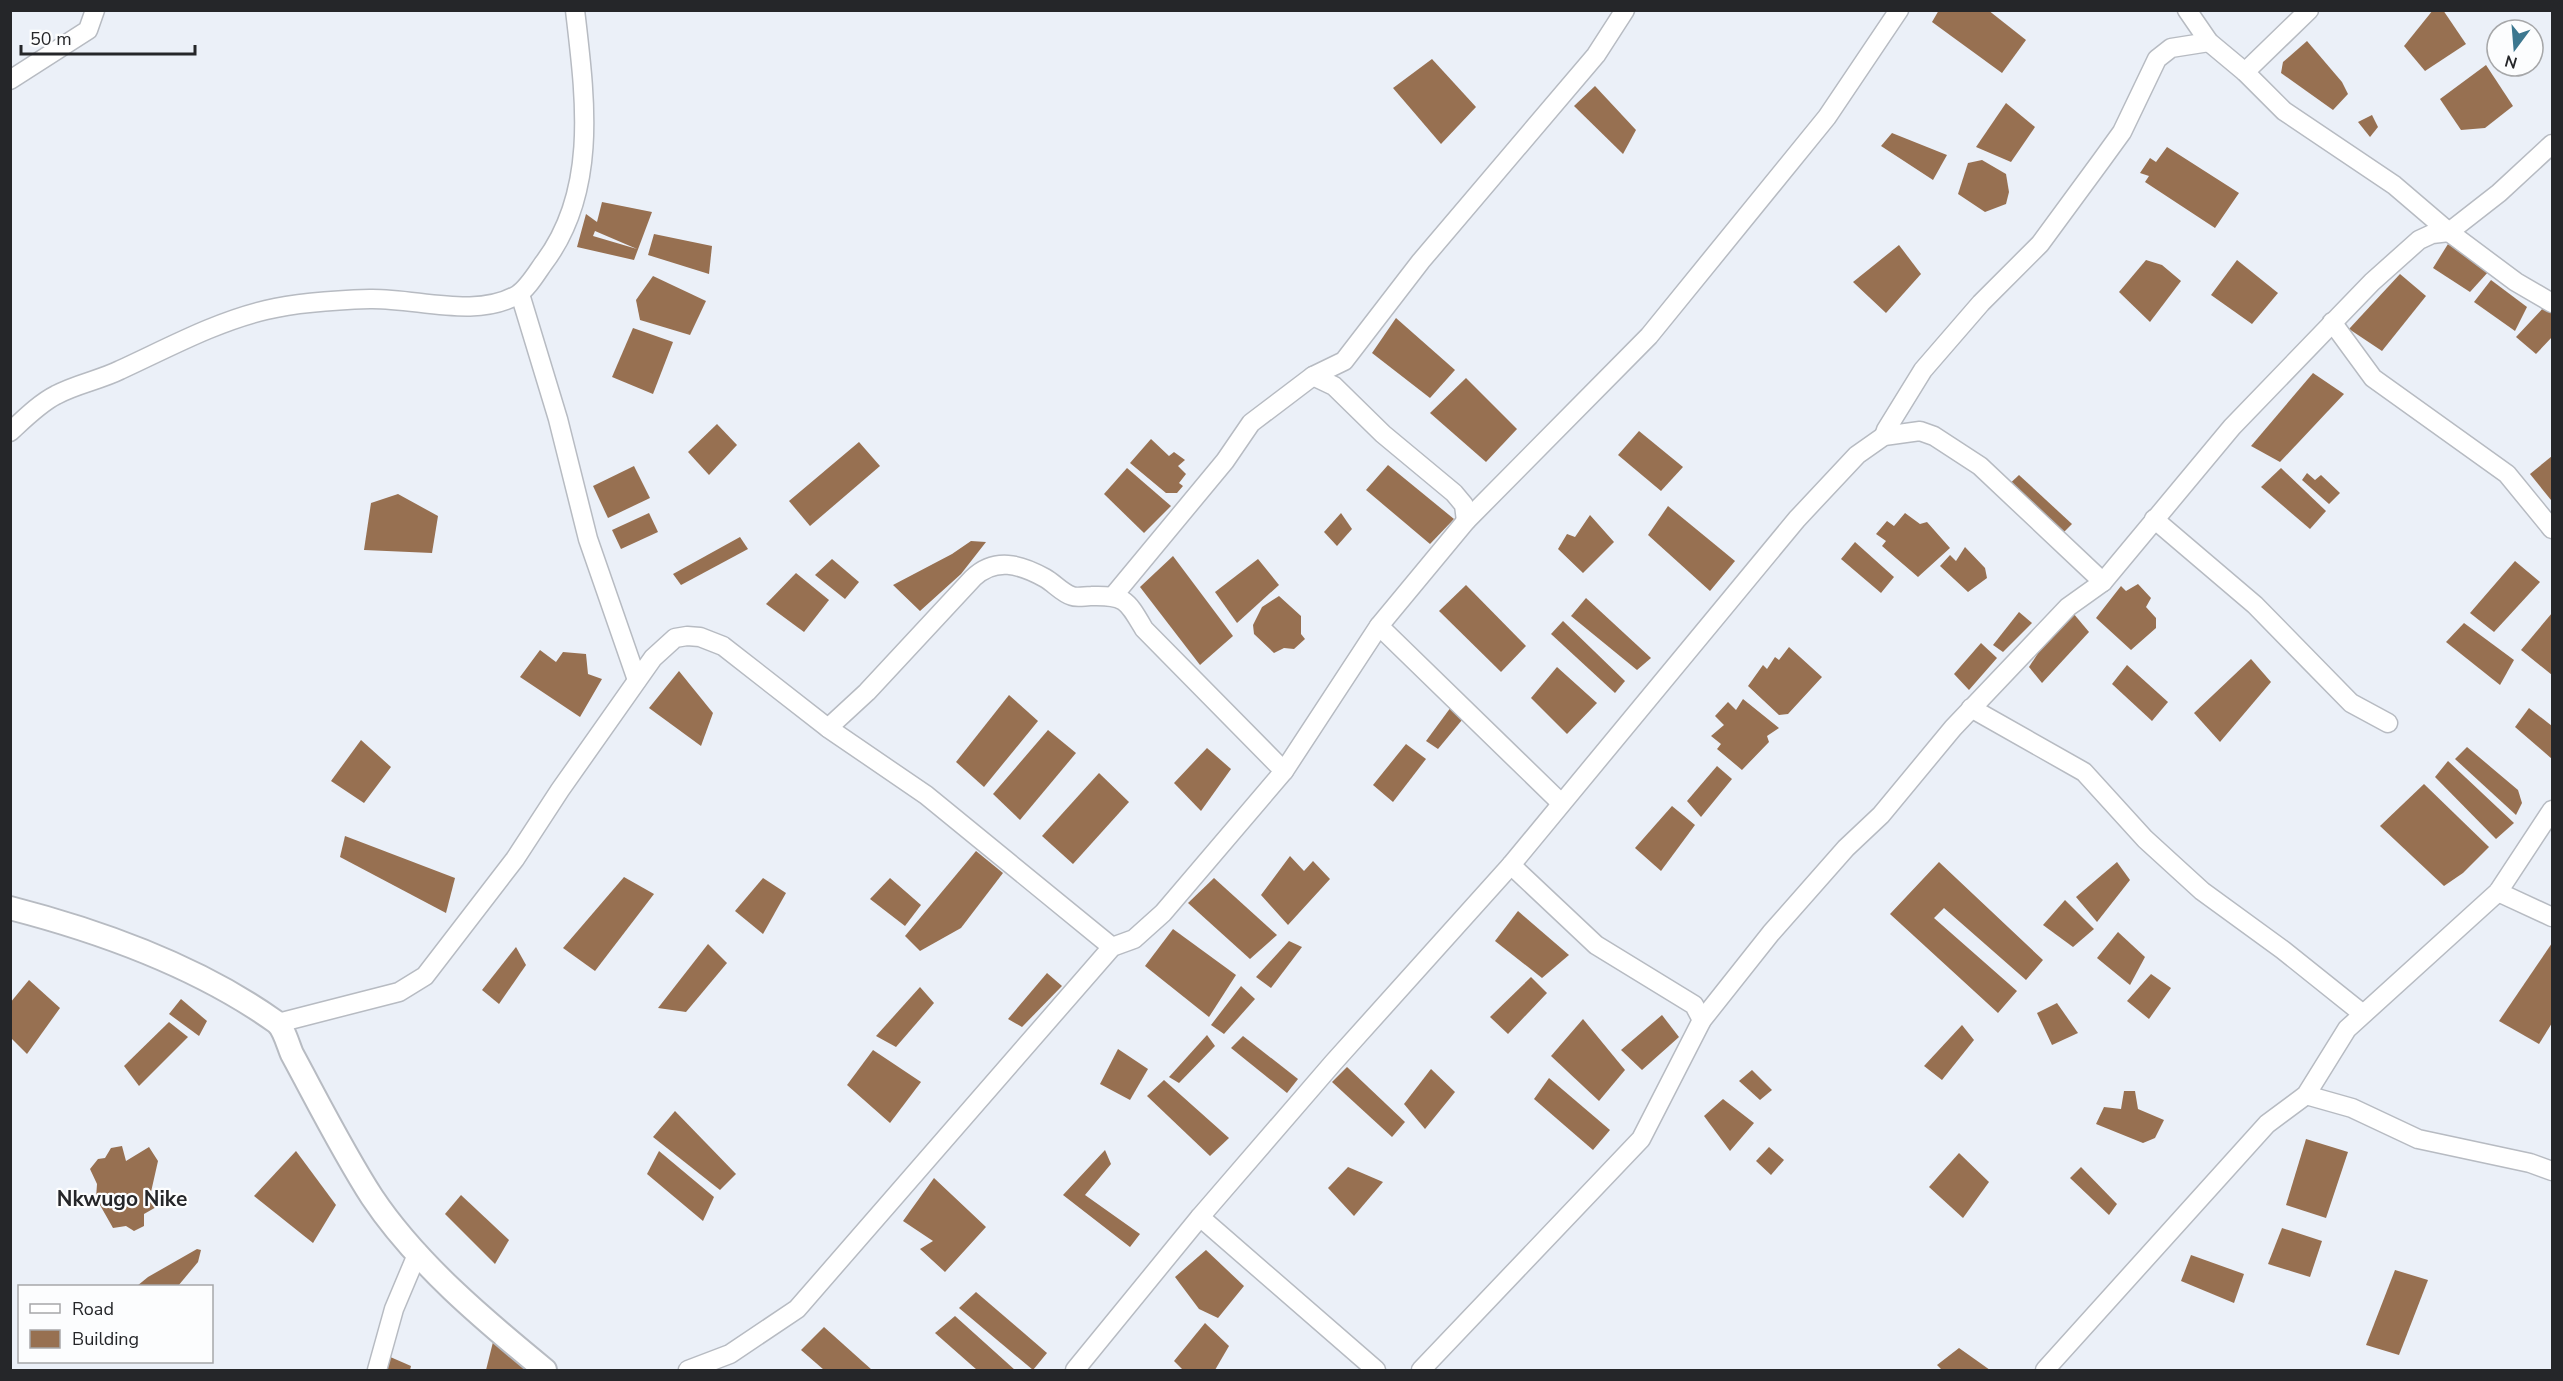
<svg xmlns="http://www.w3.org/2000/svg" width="2563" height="1381" viewBox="0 0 2563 1381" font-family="'Nunito Sans',sans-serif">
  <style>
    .building { fill: #977051; fill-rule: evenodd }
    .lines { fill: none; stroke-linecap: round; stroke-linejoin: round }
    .minor-casing { stroke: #b7bbc2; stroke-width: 21 }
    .tertiary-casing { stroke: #b7bbc2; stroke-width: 26 }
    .minor { stroke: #fff; stroke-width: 18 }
    .tertiary { stroke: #fff; stroke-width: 22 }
    .labels { text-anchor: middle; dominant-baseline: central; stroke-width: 4.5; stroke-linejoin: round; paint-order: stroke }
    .neighbourhood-label { font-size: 21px; font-weight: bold; fill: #252629; stroke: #fcfdfe }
  </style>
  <rect width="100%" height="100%" fill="#ebf0f8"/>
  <g class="building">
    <path d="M1939 10H1988L2026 40 2002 73 1932 22Z"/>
    <path d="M2433 10H2443L2466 44 2425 71 2404 46Z"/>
    <path d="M2307 41 2342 82 2348 94 2333 110 2281 73 2283 62Z"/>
    <path d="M1432 59 1476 107 1441 144 1393 88Z"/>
    <path d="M2486 65 2513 106 2485 128 2461 130 2440 99Z"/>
    <path d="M1595 86 1636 130 1623 154 1574 106Z"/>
    <path d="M2006 103 2035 127 2011 162 1976 147Z"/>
    <path d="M2372 115 2378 127 2370 137 2358 122Z"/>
    <path d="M1892 133 1947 155 1933 180 1881 146Z"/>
    <path d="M2167 147 2239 193 2215 228 2145 182 2149 176 2140 173 2150 158 2156 162Z"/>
    <path d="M1982 160 2006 174 2009 192 2006 204 1985 212 1958 194 1968 163Z"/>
    <path d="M602 202 652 212 634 260 577 247 586 214 597 222ZM595 231 637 249 593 236Z"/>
    <path d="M654 234 712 246 709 274 648 255Z"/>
    <path d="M2448 244 2489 271 2470 292 2433 268Z"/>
    <path d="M1899 245 1921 274 1886 313 1853 282Z"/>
    <path d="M2146 260 2162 265 2181 281 2150 322 2119 292Z"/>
    <path d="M2237 260 2278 293 2252 324 2211 295Z"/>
    <path d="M2400 274 2426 296 2382 351 2349 329Z"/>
    <path d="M653 276 706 301 690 335 640 320 636 300Z"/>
    <path d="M2491 280 2527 307 2515 331 2474 302Z"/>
    <path d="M2545 306 2552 311V337L2536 354 2516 337Z"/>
    <path d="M1396 318 1455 370 1430 398 1372 353Z"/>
    <path d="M633 328 673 342 653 394 612 377Z"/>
    <path d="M2313 373 2344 394 2280 462 2251 446Z"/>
    <path d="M1466 378 1517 429 1486 462 1430 413Z"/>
    <path d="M717 424 737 445 709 475 688 452Z"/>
    <path d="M1639 431 1683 467 1661 491 1618 455Z"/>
    <path d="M1151 439 1169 456 1174 452 1185 460 1178 466 1186 474 1179 483 1183 486 1177 493H1166L1130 463Z"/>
    <path d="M859 442 880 466 810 526 789 501Z"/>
    <path d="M2552 456V499L2551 500 2530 474Z"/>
    <path d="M1388 465 1454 519 1430 544 1366 490Z"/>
    <path d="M634 466 650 498 608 518 593 486Z"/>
    <path d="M1127 468 1171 506 1144 533 1104 494Z"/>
    <path d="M2281 468 2326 511 2310 529 2261 487Z"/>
    <path d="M2307 473 2315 480 2321 475 2340 493 2329 504 2302 480Z"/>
    <path d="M2019 475 2072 524 2057 539 2004 489Z"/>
    <path d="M398 494 438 516 432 553 364 550 371 503Z"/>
    <path d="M1668 506 1735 561 1710 591 1648 535Z"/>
    <path d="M649 513 658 532 621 549 612 530Z"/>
    <path d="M1341 513 1352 529 1337 546 1324 532Z"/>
    <path d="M1905 513 1920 524 1927 522 1950 548 1918 577 1882 546 1886 541 1876 534 1887 521 1894 526Z"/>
    <path d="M1590 515 1614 542 1583 573 1558 549 1567 534 1575 537Z"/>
    <path d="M740 537 748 549 681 585 673 574Z"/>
    <path d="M971 541 986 542 961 574 920 611 893 585 952 554Z"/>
    <path d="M1855 542 1894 577 1881 593 1841 559Z"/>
    <path d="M1965 547 1985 568 1987 578 1968 592 1940 566 1950 555 1956 561Z"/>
    <path d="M1173 556 1233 636 1200 665 1140 587Z"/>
    <path d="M832 559 859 582 845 599 815 575Z"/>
    <path d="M1258 559 1279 585 1237 623 1215 592Z"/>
    <path d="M2515 561 2540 582 2494 632 2470 613Z"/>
    <path d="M796 573 829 600 804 632 766 604Z"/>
    <path d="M2138 584 2151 598 2146 607 2156 618V628L2131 650 2096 618 2121 586 2126 591Z"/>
    <path d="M1466 585 1526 646 1501 672 1439 611Z"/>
    <path d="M1279 596 1301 616V634L1305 639 1294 649 1284 648 1274 653 1254 634 1253 625 1262 607Z"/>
    <path d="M1586 598 1651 658 1637 670 1571 616Z"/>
    <path d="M2068 607 2089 632 2042 683 2029 667Z"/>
    <path d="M2019 612 2032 623 2003 652 1993 645Z"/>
    <path d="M2552 613V675L2521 650Z"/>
    <path d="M1563 621 1625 681 1615 693 1551 634Z"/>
    <path d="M2464 623 2514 660 2500 685 2446 642Z"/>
    <path d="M1981 643 1997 658 1969 690 1954 674Z"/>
    <path d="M1789 647 1822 677 1788 714 1779 715 1748 686 1763 665 1767 669 1775 657 1779 660Z"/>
    <path d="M540 650 556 662 563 652 586 654 588 674 602 679 580 717 520 677Z"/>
    <path d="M2251 659 2271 682 2220 742 2194 713Z"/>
    <path d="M2127 665 2168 702 2152 721 2112 684Z"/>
    <path d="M1557 667 1597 703 1567 734 1531 698Z"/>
    <path d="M679 671 713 713 701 746 649 708Z"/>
    <path d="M1009 695 1038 721 984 787 956 762Z"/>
    <path d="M1743 699 1779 728 1767 736 1769 742 1742 770 1717 749 1721 744 1711 736 1724 725 1715 716 1728 702 1736 710Z"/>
    <path d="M1451 707 1462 720 1438 749 1426 741Z"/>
    <path d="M2529 708 2552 726V759L2515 727Z"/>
    <path d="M1048 730 1076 753 1020 820 993 794Z"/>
    <path d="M361 740 391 767 364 803 331 781Z"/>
    <path d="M1406 744 1426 759 1393 802 1373 785Z"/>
    <path d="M2467 747 2518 790 2522 803 2516 815 2455 759Z"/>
    <path d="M1207 748 1231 769 1201 811 1174 783Z"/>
    <path d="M2448 761 2514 823 2496 839 2435 777Z"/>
    <path d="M1717 766 1732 779 1701 817 1687 801Z"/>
    <path d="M1099 773 1129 802 1073 864 1042 836Z"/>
    <path d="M2424 784 2489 847 2463 873 2444 886 2380 826Z"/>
    <path d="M1672 806 1695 825 1661 871 1635 848Z"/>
    <path d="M345 836 455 878 446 913 340 857Z"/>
    <path d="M976 851 1003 873 961 928 920 951 905 936Z"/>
    <path d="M1290 856 1304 871 1313 861 1330 879 1288 925 1261 895Z"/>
    <path d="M1939 862 2043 960 2026 980 1944 908 1934 918 2017 991 1998 1013 1890 914Z"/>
    <path d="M2117 862 2130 880 2097 922 2076 897Z"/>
    <path d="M624 877 654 894 595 971 563 948Z"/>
    <path d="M763 878 786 893 763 934 735 911Z"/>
    <path d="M890 878 921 905 905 926 870 899Z"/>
    <path d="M1214 878 1277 935 1250 959 1188 903Z"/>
    <path d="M2065 900 2094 929 2073 947 2043 925Z"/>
    <path d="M1518 911 1569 955 1542 978 1495 941Z"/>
    <path d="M1173 929 1236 975 1209 1017 1145 966Z"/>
    <path d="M2118 932 2145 957 2130 985 2097 958Z"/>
    <path d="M1289 941 1302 947 1271 988 1256 977Z"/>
    <path d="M2552 943V1023L2539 1044 2499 1021Z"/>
    <path d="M708 944 727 963 686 1012 658 1008Z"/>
    <path d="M516 947 526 965 499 1004 482 990Z"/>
    <path d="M1047 973 1062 986 1022 1027 1008 1019Z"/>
    <path d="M2151 974 2171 988 2149 1019 2127 1001Z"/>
    <path d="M1531 977 1547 993 1508 1034 1490 1017Z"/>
    <path d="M29 980 60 1008 27 1054 10 1037V1003Z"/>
    <path d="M1241 986 1255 999 1224 1034 1211 1025Z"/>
    <path d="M920 987 934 1003 896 1047 876 1036Z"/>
    <path d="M181 999 207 1021 199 1036 169 1014Z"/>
    <path d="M2057 1003 2078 1033 2052 1045 2037 1013Z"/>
    <path d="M1662 1015 1679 1037 1642 1070 1621 1050Z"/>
    <path d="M1583 1019 1625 1070 1599 1101 1551 1056Z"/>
    <path d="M169 1022 188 1037 139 1086 124 1066Z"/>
    <path d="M1962 1025 1974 1040 1942 1080 1924 1066Z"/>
    <path d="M1207 1035 1215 1046 1179 1083 1169 1077Z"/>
    <path d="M1243 1036 1298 1079 1287 1093 1231 1048Z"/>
    <path d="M1118 1049 1148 1069 1130 1100 1100 1084Z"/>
    <path d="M873 1050 921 1082 890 1123 847 1085Z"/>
    <path d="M1347 1067 1405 1122 1392 1137 1332 1082Z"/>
    <path d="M1431 1069 1455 1092 1425 1129 1404 1104Z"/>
    <path d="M1752 1070 1772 1090 1760 1100 1739 1081Z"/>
    <path d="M1549 1078 1610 1130 1593 1150 1534 1099Z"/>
    <path d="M1164 1080 1229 1138 1210 1156 1147 1096Z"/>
    <path d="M2124 1091H2135L2138 1109 2164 1120 2155 1138 2143 1143 2096 1124 2104 1107 2121 1109Z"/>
    <path d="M1723 1099 1754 1123 1730 1151 1704 1116Z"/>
    <path d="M675 1111 736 1174 720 1190 653 1137Z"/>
    <path d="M2306 1139 2348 1152 2326 1218 2286 1205Z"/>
    <path d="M122 1146 126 1161 149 1147 158 1161 151 1192 157 1197 158 1206 144 1214V1226L134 1231 126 1226 113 1228 96 1198 97 1184 90 1169 98 1159 105 1158 111 1148Z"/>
    <path d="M1769 1147 1784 1160 1771 1175 1756 1161Z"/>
    <path d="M1105 1150 1111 1164 1085 1195 1140 1234 1130 1247 1063 1195Z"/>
    <path d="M296 1151 336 1205 313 1243 254 1196Z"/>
    <path d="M659 1151 714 1197 703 1221 647 1174Z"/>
    <path d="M1959 1153 1989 1182 1963 1218 1929 1187Z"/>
    <path d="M1348 1167 1383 1182 1354 1216 1328 1188Z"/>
    <path d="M2081 1167 2117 1204 2109 1215 2070 1178Z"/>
    <path d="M934 1178 986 1227 945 1272 920 1249 933 1241 903 1221Z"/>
    <path d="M461 1195 509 1240 495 1264 445 1214Z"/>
    <path d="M2282 1228 2322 1241 2310 1277 2268 1264Z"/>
    <path d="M197 1249 201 1250 198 1262 178 1286H137L148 1277Z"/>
    <path d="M1206 1250 1244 1286 1218 1318 1199 1309 1175 1277Z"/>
    <path d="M2191 1255 2244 1274 2234 1303 2181 1281Z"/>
    <path d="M2395 1270 2428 1280 2399 1355 2366 1345Z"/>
    <path d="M976 1292 1047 1353 1033 1370 959 1308Z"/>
    <path d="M955 1316 1015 1370H977L935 1333Z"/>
    <path d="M1205 1323 1229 1346 1215 1370H1183L1174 1361Z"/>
    <path d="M824 1327 872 1370H824L801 1350Z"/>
    <path d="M496 1330 537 1370H486Z"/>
    <path d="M1959 1348 1990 1370H1942L1937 1365Z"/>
    <path d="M388 1356 411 1366 410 1370H382Z"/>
  </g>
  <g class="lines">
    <g class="minor-casing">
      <g id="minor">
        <path d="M2187 10 2209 42 2245 72 2284 111 2394 185 2449 232 2516 282 2552 303"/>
        <path d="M2245 72 2309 10"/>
        <path d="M10 80 88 30 95 10"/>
        <path d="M520 294 558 419 588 539 637 680"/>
        <path d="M2332 322 2373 378 2507 474 2552 529"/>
        <path d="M1313 376 1344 361 1421 261 1596 55 1625 10"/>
        <path d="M10 432C24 419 40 403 56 395 76 384 100 380 120 370 168 348 215 322 266 310 300 302 336 300 370 299 417 298 475 319 517 295 527 289 536 274 543 264 599 191 585 96 575 10"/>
        <path d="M1884 436 1886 430 1923 370 1981 303 2040 244 2101 161 2122 132 2157 59 2171 48 2209 42"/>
        <path d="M2154 519 2255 605 2351 703 2388 723"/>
        <path d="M1114 595 1225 461 1251 423 1313 376 1334 386 1383 434 1454 493 1464 505 1466 521"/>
        <path d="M1379 626 1561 803"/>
        <path d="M1971 708 2084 772 2145 839 2202 891 2283 950 2363 1014"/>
        <path d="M828 728 867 692 973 578C995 557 1020 564 1045 578 1054 583 1062 593 1072 596 1077 598 1085 596 1091 596 1125 595 1127 600 1144 629L1284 771"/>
        <path d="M1511 865 1596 945 1694 1005 1702 1020"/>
        <path d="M2498 892 2552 917"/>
        <path d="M278 1023 399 992 425 976 515 859 560 790 653 658 675 638 687 636 700 637 723 646 828 728 926 795 1112 947"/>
        <path d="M2306 1095 2352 1108 2418 1139 2530 1163 2552 1171"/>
        <path d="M1200 1217 1376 1370"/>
        <path d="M377 1370 394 1309 418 1252"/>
        <path d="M688 1370 730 1354 797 1309 1112 947 1134 939 1163 913 1284 771 1379 626 1466 521 1649 336 1827 117 1899 10"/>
        <path d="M1075 1370 1200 1217 1333 1063 1511 865 1797 519 1857 455 1884 436 1920 431 1934 436 1980 466 2103 582"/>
        <path d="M1421 1370 1641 1139 1702 1020 1771 933 1846 848 1881 815 1953 728 2068 607 2103 582 2232 427 2372 282 2419 240 2432 234 2449 232 2499 193 2552 144"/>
        <path d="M2045 1370 2267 1124 2306 1095 2347 1029 2498 892 2552 810"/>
      </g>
    </g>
    <g class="tertiary-casing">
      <path id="tertiary" d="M10 908C103 932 199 967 276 1022 284 1028 288 1045 292 1054 318 1102 343 1152 372 1197 416 1263 484 1320 545 1370"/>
    </g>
    <use href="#minor" class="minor"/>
    <use href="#tertiary" class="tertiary"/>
  </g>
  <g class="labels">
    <g class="neighbourhood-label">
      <text x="122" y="1199">Nkwugo Nike</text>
    </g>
  </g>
  <rect width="2563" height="1381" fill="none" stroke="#252629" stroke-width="24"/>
  <rect x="18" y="1285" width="195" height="78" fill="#fcfdfe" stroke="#a6a7a9" stroke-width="1.5"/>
  <rect x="30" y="1304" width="30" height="9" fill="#ffffff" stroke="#a6a7a9" stroke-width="1.5"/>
  <text x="72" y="1315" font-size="18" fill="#252629">Road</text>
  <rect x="30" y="1330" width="30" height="18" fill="#977051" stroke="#a6a7a9" stroke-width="1.5"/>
  <text x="72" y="1345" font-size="18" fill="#252629">Building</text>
  <g transform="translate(2515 48) rotate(196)"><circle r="28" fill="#fcfdfe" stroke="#a6a7a9" stroke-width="1.5"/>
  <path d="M0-4.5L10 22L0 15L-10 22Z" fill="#3c778f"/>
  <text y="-9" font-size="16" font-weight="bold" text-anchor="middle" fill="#252629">N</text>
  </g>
  <path d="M21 45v9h174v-9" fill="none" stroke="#252629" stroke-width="3"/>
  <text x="30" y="45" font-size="18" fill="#252629" stroke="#fcfdfe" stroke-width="4.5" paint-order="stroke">50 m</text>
</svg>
